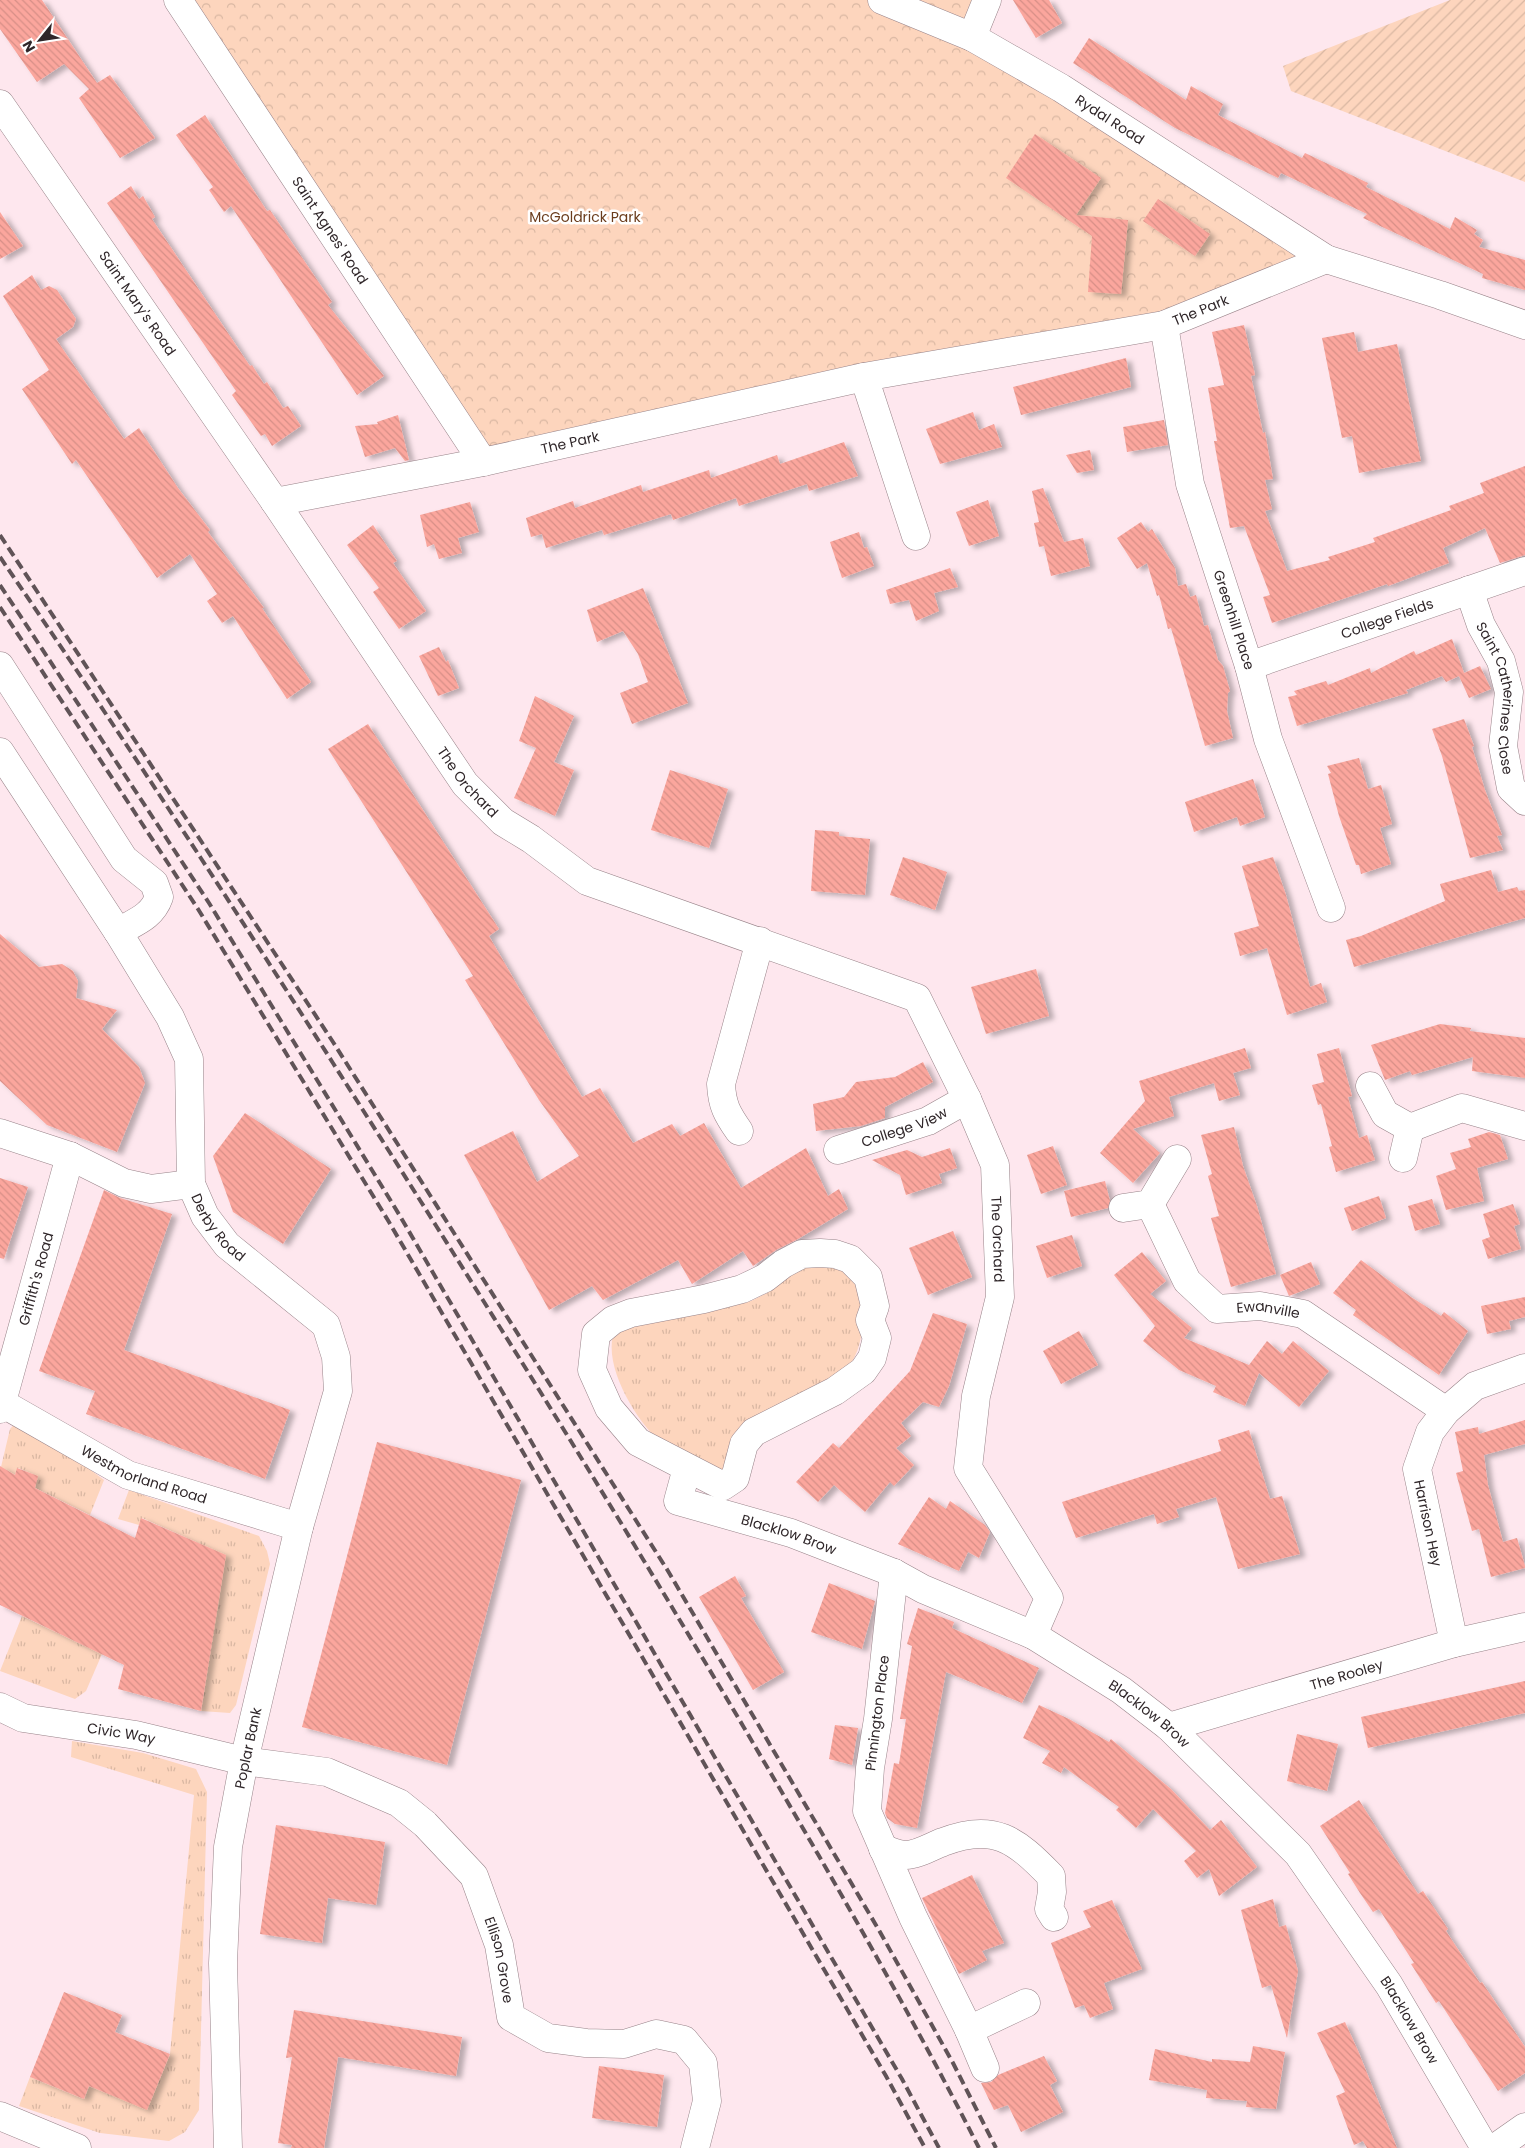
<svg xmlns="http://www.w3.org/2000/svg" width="1525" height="2148" viewBox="0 0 1525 2148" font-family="Poppins,sans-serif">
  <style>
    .grass { fill: url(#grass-tufts) }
    .forest { fill: url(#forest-crowns) }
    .garden { fill: url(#garden-furrows) }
    .building { fill: url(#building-back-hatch); filter: url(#shadow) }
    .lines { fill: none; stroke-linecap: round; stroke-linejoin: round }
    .minor-casing { stroke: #988389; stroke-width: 29 }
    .major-casing { stroke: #988389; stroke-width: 29 }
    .minor { stroke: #fff; stroke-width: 28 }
    .major { stroke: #fff; stroke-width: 28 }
    .rail { stroke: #605357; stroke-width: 4; stroke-dasharray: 10 5; stroke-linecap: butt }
    .labels { text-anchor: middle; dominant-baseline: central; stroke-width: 5; stroke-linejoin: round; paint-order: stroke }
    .street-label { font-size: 14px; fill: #2f2629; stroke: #fff }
    .park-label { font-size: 14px; fill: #6a3c1c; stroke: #fff }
  </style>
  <defs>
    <pattern id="grass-tufts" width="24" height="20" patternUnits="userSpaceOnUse" patternTransform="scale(1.25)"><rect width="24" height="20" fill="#fdd5bd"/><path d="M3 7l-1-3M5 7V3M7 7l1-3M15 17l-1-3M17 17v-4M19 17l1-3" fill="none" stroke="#d9b7a2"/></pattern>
    <pattern id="forest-crowns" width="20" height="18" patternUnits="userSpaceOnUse" patternTransform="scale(1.25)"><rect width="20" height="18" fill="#fdd5bd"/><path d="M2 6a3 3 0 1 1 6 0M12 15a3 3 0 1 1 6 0" fill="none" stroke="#d9b7a2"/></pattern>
    <pattern id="garden-furrows" width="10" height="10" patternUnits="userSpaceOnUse" patternTransform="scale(1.25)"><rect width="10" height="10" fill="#fdd5bd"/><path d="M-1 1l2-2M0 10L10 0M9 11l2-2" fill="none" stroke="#d9b7a2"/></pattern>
    <pattern id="building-back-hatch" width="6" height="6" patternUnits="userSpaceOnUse" patternTransform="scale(1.25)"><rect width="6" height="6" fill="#fba69d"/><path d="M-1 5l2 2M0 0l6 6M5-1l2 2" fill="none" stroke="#d78f87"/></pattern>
    <filter id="shadow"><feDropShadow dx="5.5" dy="3" stdDeviation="2.5" flood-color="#0004"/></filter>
  </defs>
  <rect width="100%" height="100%" fill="#fee7ee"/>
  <g class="grass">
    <path d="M835 1264 861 1286C862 1319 867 1341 847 1370L744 1422C733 1436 736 1461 722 1471 706 1464 676 1454 663 1444 637 1424 597 1358 617 1326L751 1301 767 1293 796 1268Z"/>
    <path d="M18 1420 52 1441 104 1480 90 1515 35 1488 37 1476 18 1468 15 1475 1 1467 10 1429Z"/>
    <path d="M129 1490 259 1536 267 1551 270 1564 236 1705 230 1713 201 1711 225 1555 142 1518 139 1525 118 1519Z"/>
    <path d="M22 1616 102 1654 86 1691 75 1699 0 1671Z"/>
    <path d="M72 1741 143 1753 196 1769 207 1792 199 2110 185 2132 169 2141 100 2133 19 2106 30 2077 84 2099 89 2086 147 2109 170 2054 194 1795 71 1757Z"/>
  </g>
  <path class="forest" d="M187 0H987L972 37 1326 259 1164 325 483 462Z"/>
  <path class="garden" d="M1450 0H1525V182L1291 91 1283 66Z"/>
  <g class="building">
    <path d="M0 0H42L97 83 110 75 155 138 120 158 79 98 89 89 64 64 37 82 0 29Z"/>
    <path d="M1013 0H1049L1062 23 1036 38Z"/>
    <path d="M1089 38 1186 100 1191 86 1223 104 1218 115 1302 158 1305 153 1368 183 1366 187 1450 229 1455 217 1477 230 1474 234 1483 240 1479 247 1525 260V290L1482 278 1483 274 1363 218 1367 214 1281 173 1278 178 1175 128 1073 63Z"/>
    <path d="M205 115 267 211 270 210 332 302 328 305 384 376 357 395 231 206 224 212 209 190 213 187 176 135Z"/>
    <path d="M1035 134 1101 178 1076 215 1128 220 1121 294 1088 292 1092 236 1006 178Z"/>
    <path d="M131 186 139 199 143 196 155 217 152 219 250 366 252 365 264 384 267 382 283 408 288 406 301 426 272 446 265 434 261 436 232 395 236 391 107 203Z"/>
    <path d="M1158 199 1210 234 1195 256 1143 221Z"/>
    <path d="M0 212 23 246 0 259Z"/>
    <path d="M32 275 41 290 49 286 57 290 76 319 73 327 56 339 124 439 139 428 178 488 210 530 208 532 264 608H262L311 682 287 699 233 616 222 623 207 601 217 594 190 554 157 578 76 460 72 464 22 389 49 370 3 296Z"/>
    <path d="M1244 325 1255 375 1251 376 1263 433 1265 432 1273 479 1265 480 1272 509 1265 511 1287 571 1330 560 1328 557 1375 542 1373 538 1451 510 1449 506 1484 493 1480 483 1525 466V555L1500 563 1485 528 1443 548 1449 563 1388 586 1387 584 1272 623 1263 597 1270 595 1244 526 1230 528 1214 441H1217L1208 388 1224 385 1212 332Z"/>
    <path d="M1354 332 1358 352 1397 344 1421 461 1359 473 1352 436 1342 438 1322 338Z"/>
    <path d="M1126 358 1131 387 1021 415 1013 387Z"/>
    <path d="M973 412 979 430 994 424 1002 447 940 464 926 429Z"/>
    <path d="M398 415 409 460 405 461 395 448 365 457 355 426 378 424 377 422Z"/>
    <path d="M1164 420 1168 445 1127 452 1123 427Z"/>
    <path d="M844 442 858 476 809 491 807 484 739 506 736 498 673 520 671 514 604 535 602 530 546 548 542 534 531 537 526 518 573 501 575 508 641 485 643 492 709 470 711 478 777 455 780 464Z"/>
    <path d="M1090 450 1094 470 1077 473 1066 455Z"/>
    <path d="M1043 488 1064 542 1083 538 1090 566 1051 576 1044 546 1039 547 1034 523 1039 522 1032 491Z"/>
    <path d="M988 500 999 536 969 546 956 512Z"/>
    <path d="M470 502 479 532 458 538 462 553 439 559 434 544 427 547 420 515Z"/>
    <path d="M1141 522 1148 532 1152 529 1175 568 1178 586 1186 584 1190 597 1196 595 1204 626 1208 625 1218 660 1223 666 1230 691 1228 693 1227 711 1233 738 1205 746 1171 628 1168 629 1159 595 1157 596 1147 563 1137 569 1117 538Z"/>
    <path d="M373 525 397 561 393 563 426 611 399 629 373 592 379 588 347 545Z"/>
    <path d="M859 532 864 548 867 547 874 566 842 578 830 542Z"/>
    <path d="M950 568 958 587 934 593 939 611 916 621 909 600 890 604 886 590Z"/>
    <path d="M643 588 688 703 632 724 620 693 648 682 638 654 623 631 597 642 587 610Z"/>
    <path d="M1452 639 1464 673 1480 666 1491 689 1469 698 1459 676 1446 682 1442 676 1406 690 1408 693 1297 726 1288 697 1297 695 1294 691 1326 681 1328 685 1370 668 1371 673 1414 651 1416 655Z"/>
    <path d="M439 647 446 662 448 660 459 688 438 696 419 656Z"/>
    <path d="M535 696 574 716 554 762 574 770 555 816 514 798 536 748 519 741Z"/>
    <path d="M1464 719 1474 746 1472 747 1485 790 1502 835 1497 836 1503 850 1470 858 1442 756 1432 729Z"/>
    <path d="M368 724 499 929 489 936 582 1097 600 1088 633 1143 672 1124 680 1136 704 1123 741 1188 806 1148 828 1196 839 1189 848 1209 798 1239 776 1250 753 1266 743 1251 692 1284 678 1260 603 1300 592 1286 549 1310 464 1155 513 1131 537 1182 579 1156 539 1100 465 980 473 976 328 749Z"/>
    <path d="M1359 758 1368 789 1381 785 1392 824 1380 828 1391 864 1361 874 1359 865H1356L1339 816 1328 774 1331 773 1327 766Z"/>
    <path d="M670 770 728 789 709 848 651 830Z"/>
    <path d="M1253 779 1265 817 1240 826 1237 817 1194 832 1185 802Z"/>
    <path d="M815 830 839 832V836L870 839 865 895 811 891Z"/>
    <path d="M903 857 947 872 935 910 890 895Z"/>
    <path d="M1273 857 1286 895 1310 987 1321 983 1327 1002 1287 1015 1267 948 1240 956 1234 933 1259 926 1242 866Z"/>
    <path d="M1491 870 1498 892 1517 887 1519 891 1525 890V918L1354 967 1346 940 1361 936 1445 901 1440 884Z"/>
    <path d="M0 934 39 967 62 964 73 971 78 981 76 998 117 1010 102 1029 139 1067 145 1083 117 1152 47 1125 0 1081Z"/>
    <path d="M1036 969 1049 1016 986 1034 971 987Z"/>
    <path d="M1440 1024 1471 1028 1470 1031 1525 1038V1078L1472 1071 1473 1057 1412 1075 1410 1071 1385 1080 1371 1045Z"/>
    <path d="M1245 1048 1251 1068 1233 1073 1240 1095 1219 1101 1214 1083 1169 1097 1174 1116 1133 1129 1160 1153 1133 1183 1100 1153 1145 1101 1139 1081Z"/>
    <path d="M1339 1048 1352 1096 1348 1097 1359 1138 1367 1135 1375 1160 1336 1172 1329 1147 1332 1146 1321 1104 1318 1105 1312 1085 1324 1082 1317 1054Z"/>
    <path d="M923 1062 933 1082 885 1107V1118L861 1126 816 1131 813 1104 844 1097 856 1082 895 1077Z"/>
    <path d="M245 1113 331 1169 283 1244 233 1212 213 1156Z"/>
    <path d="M1234 1127 1243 1166 1257 1206 1276 1274 1231 1287 1211 1218 1219 1216 1208 1176 1212 1174 1201 1135Z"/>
    <path d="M1489 1132 1500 1135 1508 1159 1477 1168 1484 1201 1446 1210 1436 1176 1456 1169 1450 1153 1471 1147 1468 1139Z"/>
    <path d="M1053 1146 1067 1185 1041 1194 1027 1155Z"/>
    <path d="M950 1148 957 1168 939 1174 942 1183 906 1195 900 1175 872 1160 907 1150 922 1157Z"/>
    <path d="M0 1178 28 1187 4 1259 0 1258Z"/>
    <path d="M1105 1181 1110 1201 1108 1208 1071 1217 1064 1191Z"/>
    <path d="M104 1190 120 1198 172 1214 124 1350 290 1410 265 1479 86 1414 95 1391 39 1371Z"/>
    <path d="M1379 1196 1386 1218 1352 1231 1344 1208Z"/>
    <path d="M1432 1199 1440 1224 1415 1231 1408 1206Z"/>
    <path d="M1513 1204 1520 1224 1514 1226 1521 1249 1488 1259 1482 1240 1490 1237 1483 1214Z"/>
    <path d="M953 1231 972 1277 928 1295 909 1248Z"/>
    <path d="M1072 1235 1082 1266 1047 1278 1036 1246Z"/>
    <path d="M1142 1252 1166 1281 1150 1294 1192 1328 1184 1338 1249 1365 1267 1341 1282 1354 1293 1341 1329 1371 1299 1407 1259 1373 1245 1406 1213 1392 1216 1386 1179 1370 1143 1341 1155 1326 1114 1275Z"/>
    <path d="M1361 1260 1411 1297 1441 1316 1444 1312 1468 1331 1439 1375 1353 1315 1356 1310 1333 1293Z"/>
    <path d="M1311 1262 1320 1284 1289 1296 1280 1275Z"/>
    <path d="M1525 1297V1317L1509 1321 1511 1329 1487 1334 1481 1306Z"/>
    <path d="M933 1313 967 1324 949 1386 939 1407 923 1402 901 1423 911 1436 896 1448 914 1465 894 1486 890 1482 865 1512 834 1485 818 1502 796 1482 833 1443 839 1448 910 1371Z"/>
    <path d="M1079 1331 1098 1365 1061 1384 1043 1351Z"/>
    <path d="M1525 1420V1444L1484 1455 1488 1485 1503 1542 1517 1538 1525 1566V1568L1491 1577 1479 1529 1472 1531 1459 1484 1456 1473 1463 1471 1455 1432 1478 1427 1479 1434Z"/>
    <path d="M1249 1430 1270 1499 1282 1496 1300 1554 1238 1569 1216 1497 1176 1509 1179 1517 1157 1524 1154 1514 1076 1538 1062 1502 1221 1451 1218 1440Z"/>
    <path d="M377 1442 521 1480 447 1765 302 1727Z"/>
    <path d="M0 1466 15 1475 17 1468 38 1476 35 1488 135 1538 141 1518 226 1555 201 1711 118 1689 124 1665 0 1605Z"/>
    <path d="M929 1497 946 1509 950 1501 985 1525 990 1532 979 1558 968 1552 959 1571 898 1544Z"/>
    <path d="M735 1576 746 1596 741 1598 784 1672 753 1690 699 1597Z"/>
    <path d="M829 1583 875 1601 862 1649 811 1632Z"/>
    <path d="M918 1608 954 1622 952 1628 1039 1668 1022 1703 946 1672 917 1828 895 1824 887 1818 885 1813 894 1763 899 1764 906 1719H900L912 1646 907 1644Z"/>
    <path d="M1525 1681V1713L1368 1748 1361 1717Z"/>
    <path d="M1039 1705 1069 1719 1109 1742 1111 1739 1171 1789 1210 1830 1221 1820 1257 1867 1219 1896 1209 1869 1197 1878 1184 1861 1196 1851 1153 1809 1136 1828 1116 1810 1119 1807 1064 1767 1061 1773 1042 1763 1050 1751 1023 1738Z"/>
    <path d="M835 1725 858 1728 852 1765 829 1759Z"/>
    <path d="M1297 1734 1338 1744 1327 1791 1287 1781Z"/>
    <path d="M1359 1800 1418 1894 1423 1891 1448 1929 1446 1931 1480 1983 1482 1982 1525 2047V2073L1498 2091 1439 2001 1436 2003 1411 1964 1414 1963 1379 1909 1373 1912 1360 1893 1348 1874 1350 1873 1320 1826Z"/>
    <path d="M276 1825 385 1842 376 1905 328 1898 322 1943 260 1934Z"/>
    <path d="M972 1875 1004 1943 982 1951 987 1960 959 1974 922 1898Z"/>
    <path d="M1273 1899 1279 1927 1286 1925 1298 1971 1287 2038 1271 1985 1262 1988 1241 1910Z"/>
    <path d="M1112 1900 1142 1969 1104 1983 1113 2009 1090 2018 1084 2005 1075 2008 1051 1943 1091 1927 1083 1911Z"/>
    <path d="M64 1992 122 2015 115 2032 170 2054 147 2110 89 2086 84 2099 30 2077Z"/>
    <path d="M294 2010 462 2037 456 2076 338 2057 324 2148H291L292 2145 278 2143 292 2057 286 2058Z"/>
    <path d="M1345 2022 1359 2053 1397 2148H1367L1363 2141 1354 2145 1336 2096 1345 2092 1317 2033Z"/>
    <path d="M1253 2046 1285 2052 1276 2109 1246 2107 1247 2101 1206 2098 1207 2090 1149 2080 1155 2049 1212 2062V2059L1250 2062Z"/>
    <path d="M1044 2056 1057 2081 1050 2085 1063 2112 1021 2132 1008 2105 994 2110 981 2083 991 2082 998 2075Z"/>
    <path d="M599 2066 664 2075 657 2127 592 2118Z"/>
  </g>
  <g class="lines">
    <g class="minor-casing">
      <g id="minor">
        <path id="s1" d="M178 0 483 462"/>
        <path id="s2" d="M882 0 972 37 1061 88 1326 259 1440 295 1525 325"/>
        <path d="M972 37 987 0"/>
        <path id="s3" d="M0 104 275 502 465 784 503 822 531 839 587 881 917 998 967 1099 995 1165 1000 1297 976 1396 968 1468 1049 1598 1033 1635"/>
        <path id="s4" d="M1164 325 1190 484 1249 666 1268 739 1331 908"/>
        <path d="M864 377 916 536"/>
        <path id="s5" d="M275 502 483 462 864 377 1164 325 1326 259"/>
        <path id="s6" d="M1469 590 1481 625 1501 661 1509 692 1503 746 1511 788 1525 801"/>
        <path d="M0 666 124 859 154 883 159 897C152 917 135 922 118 932"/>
        <path id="s7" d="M1249 666 1525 571"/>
        <path id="s8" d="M0 752 118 932 170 1017 189 1059 191 1184 205 1216 227 1245 326 1325 336 1357 338 1391 299 1527 244 1761 228 1847 223 1963 228 2148"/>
        <path d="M1370 1086 1385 1114 1410 1128 1403 1158"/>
        <path d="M1410 1128 1462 1108 1525 1126"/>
        <path d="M739 1131C727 1114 722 1105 721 1084L760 941"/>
        <path d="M0 1133 70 1156 124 1183 151 1189 191 1184"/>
        <path id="s9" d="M838 1150 928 1121 967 1099"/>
        <path id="s10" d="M1150 1204 1187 1281 1217 1309 1260 1306 1303 1314 1446 1411"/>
        <path d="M1123 1208 1150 1204 1177 1159"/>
        <path d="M820 1253 835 1254 850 1259 868 1277 875 1306 870 1320 877 1338 872 1358 863 1371 835 1391 754 1432 744 1444 735 1478 723 1486 638 1442 609 1408 592 1370 596 1334 613 1320 631 1313 704 1299 742 1289 765 1278 783 1264 802 1254Z"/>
        <path id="s11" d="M0 1402 128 1475 299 1527"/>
        <path id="s12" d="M0 1409 70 1156"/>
        <path id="s13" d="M687 1468 678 1501 791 1533 894 1573 923 1589 1033 1635 1121 1690 1169 1727 1298 1854 1389 1985 1485 2148"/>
        <path d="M894 1573 878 1719 870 1768 867 1811 913 1917 969 2030 985 2068"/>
        <path d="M1454 1643 1417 1469 1430 1432 1446 1411 1475 1386 1525 1368"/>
        <path id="s14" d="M0 1707 23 1718 136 1735 244 1761 327 1772 399 1803 425 1824 474 1876 499 1945 511 2017 548 2038 586 2043 624 2044 656 2034 684 2040 703 2063 707 2101 695 2148"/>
        <path id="s15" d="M1169 1727 1454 1643 1525 1627"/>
        <path d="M883 1849C890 1851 899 1855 906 1855 917 1855 932 1846 943 1842 994 1822 1016 1840 1051 1876L1052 1892 1049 1909 1054 1917"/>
        <path d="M969 2030 1026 2003"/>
        <path d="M1495 2148 1525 2127"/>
      </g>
    </g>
    <g class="major-casing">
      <path id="major" d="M0 2116 77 2148"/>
    </g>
    <use href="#minor" class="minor"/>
    <use href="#major" class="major"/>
    <g class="rail">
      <path d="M0 535 333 1042 668 1571 880 1932 953 2063 996 2148"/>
      <path d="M0 557C173 810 338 1069 501 1329 581 1456 659 1585 736 1714 820 1857 904 2000 979 2148"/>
      <path d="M0 585 209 903 400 1216 902 2079 939 2148"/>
      <path d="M0 607 198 909 389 1222 886 2076 925 2148"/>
    </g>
  </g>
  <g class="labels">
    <g class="street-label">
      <text stroke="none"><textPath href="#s2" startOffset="258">Rydal Road</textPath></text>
      <text stroke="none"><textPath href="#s1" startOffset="276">Saint Agnes' Road</textPath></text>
      <text stroke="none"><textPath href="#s3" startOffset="242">Saint Mary's Road</textPath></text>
      <text stroke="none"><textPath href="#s5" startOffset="946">The Park</textPath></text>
      <text stroke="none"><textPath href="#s5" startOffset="301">The Park</textPath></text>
      <text stroke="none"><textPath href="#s7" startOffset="146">College Fields</textPath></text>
      <text stroke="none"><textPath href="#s4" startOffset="304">Greenhill Place</textPath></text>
      <text stroke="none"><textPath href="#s6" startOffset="114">Saint Catherines Close</textPath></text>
      <text stroke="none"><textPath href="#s3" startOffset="824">The Orchard</textPath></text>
      <text stroke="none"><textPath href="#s9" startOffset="70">College View</textPath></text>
      <text stroke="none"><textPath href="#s8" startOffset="538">Derby Road</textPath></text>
      <text stroke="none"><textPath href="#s3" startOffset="1589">The Orchard</textPath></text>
      <text stroke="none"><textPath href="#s12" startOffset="135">Griffith's Road</textPath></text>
      <text stroke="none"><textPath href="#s10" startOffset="178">Ewanville</textPath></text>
      <text stroke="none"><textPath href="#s11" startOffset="162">Westmorland Road</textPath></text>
      <text transform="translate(1428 1523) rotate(78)">Harrison Hey</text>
      <text stroke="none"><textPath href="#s13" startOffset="150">Blacklow Brow</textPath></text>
      <text stroke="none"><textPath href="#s15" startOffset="185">The Rooley</textPath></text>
      <text transform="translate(877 1713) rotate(-83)">Pinnington Place</text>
      <text stroke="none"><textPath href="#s13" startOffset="555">Blacklow Brow</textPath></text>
      <text stroke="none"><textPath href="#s14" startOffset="125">Civic Way</textPath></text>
      <text transform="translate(248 1748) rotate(-78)">Poplar Bank</text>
      <text stroke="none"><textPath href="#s14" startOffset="606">Ellison Grove</textPath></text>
      <text stroke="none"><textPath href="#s13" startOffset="960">Blacklow Brow</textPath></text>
    </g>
    <g class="park-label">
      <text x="585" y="217">McGoldrick Park</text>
    </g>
  </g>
  <g transform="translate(40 40) rotate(240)" stroke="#ffffff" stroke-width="4" paint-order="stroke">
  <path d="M0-4L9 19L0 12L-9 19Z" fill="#2f2629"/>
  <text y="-8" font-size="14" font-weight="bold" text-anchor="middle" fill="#2f2629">N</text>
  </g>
</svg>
